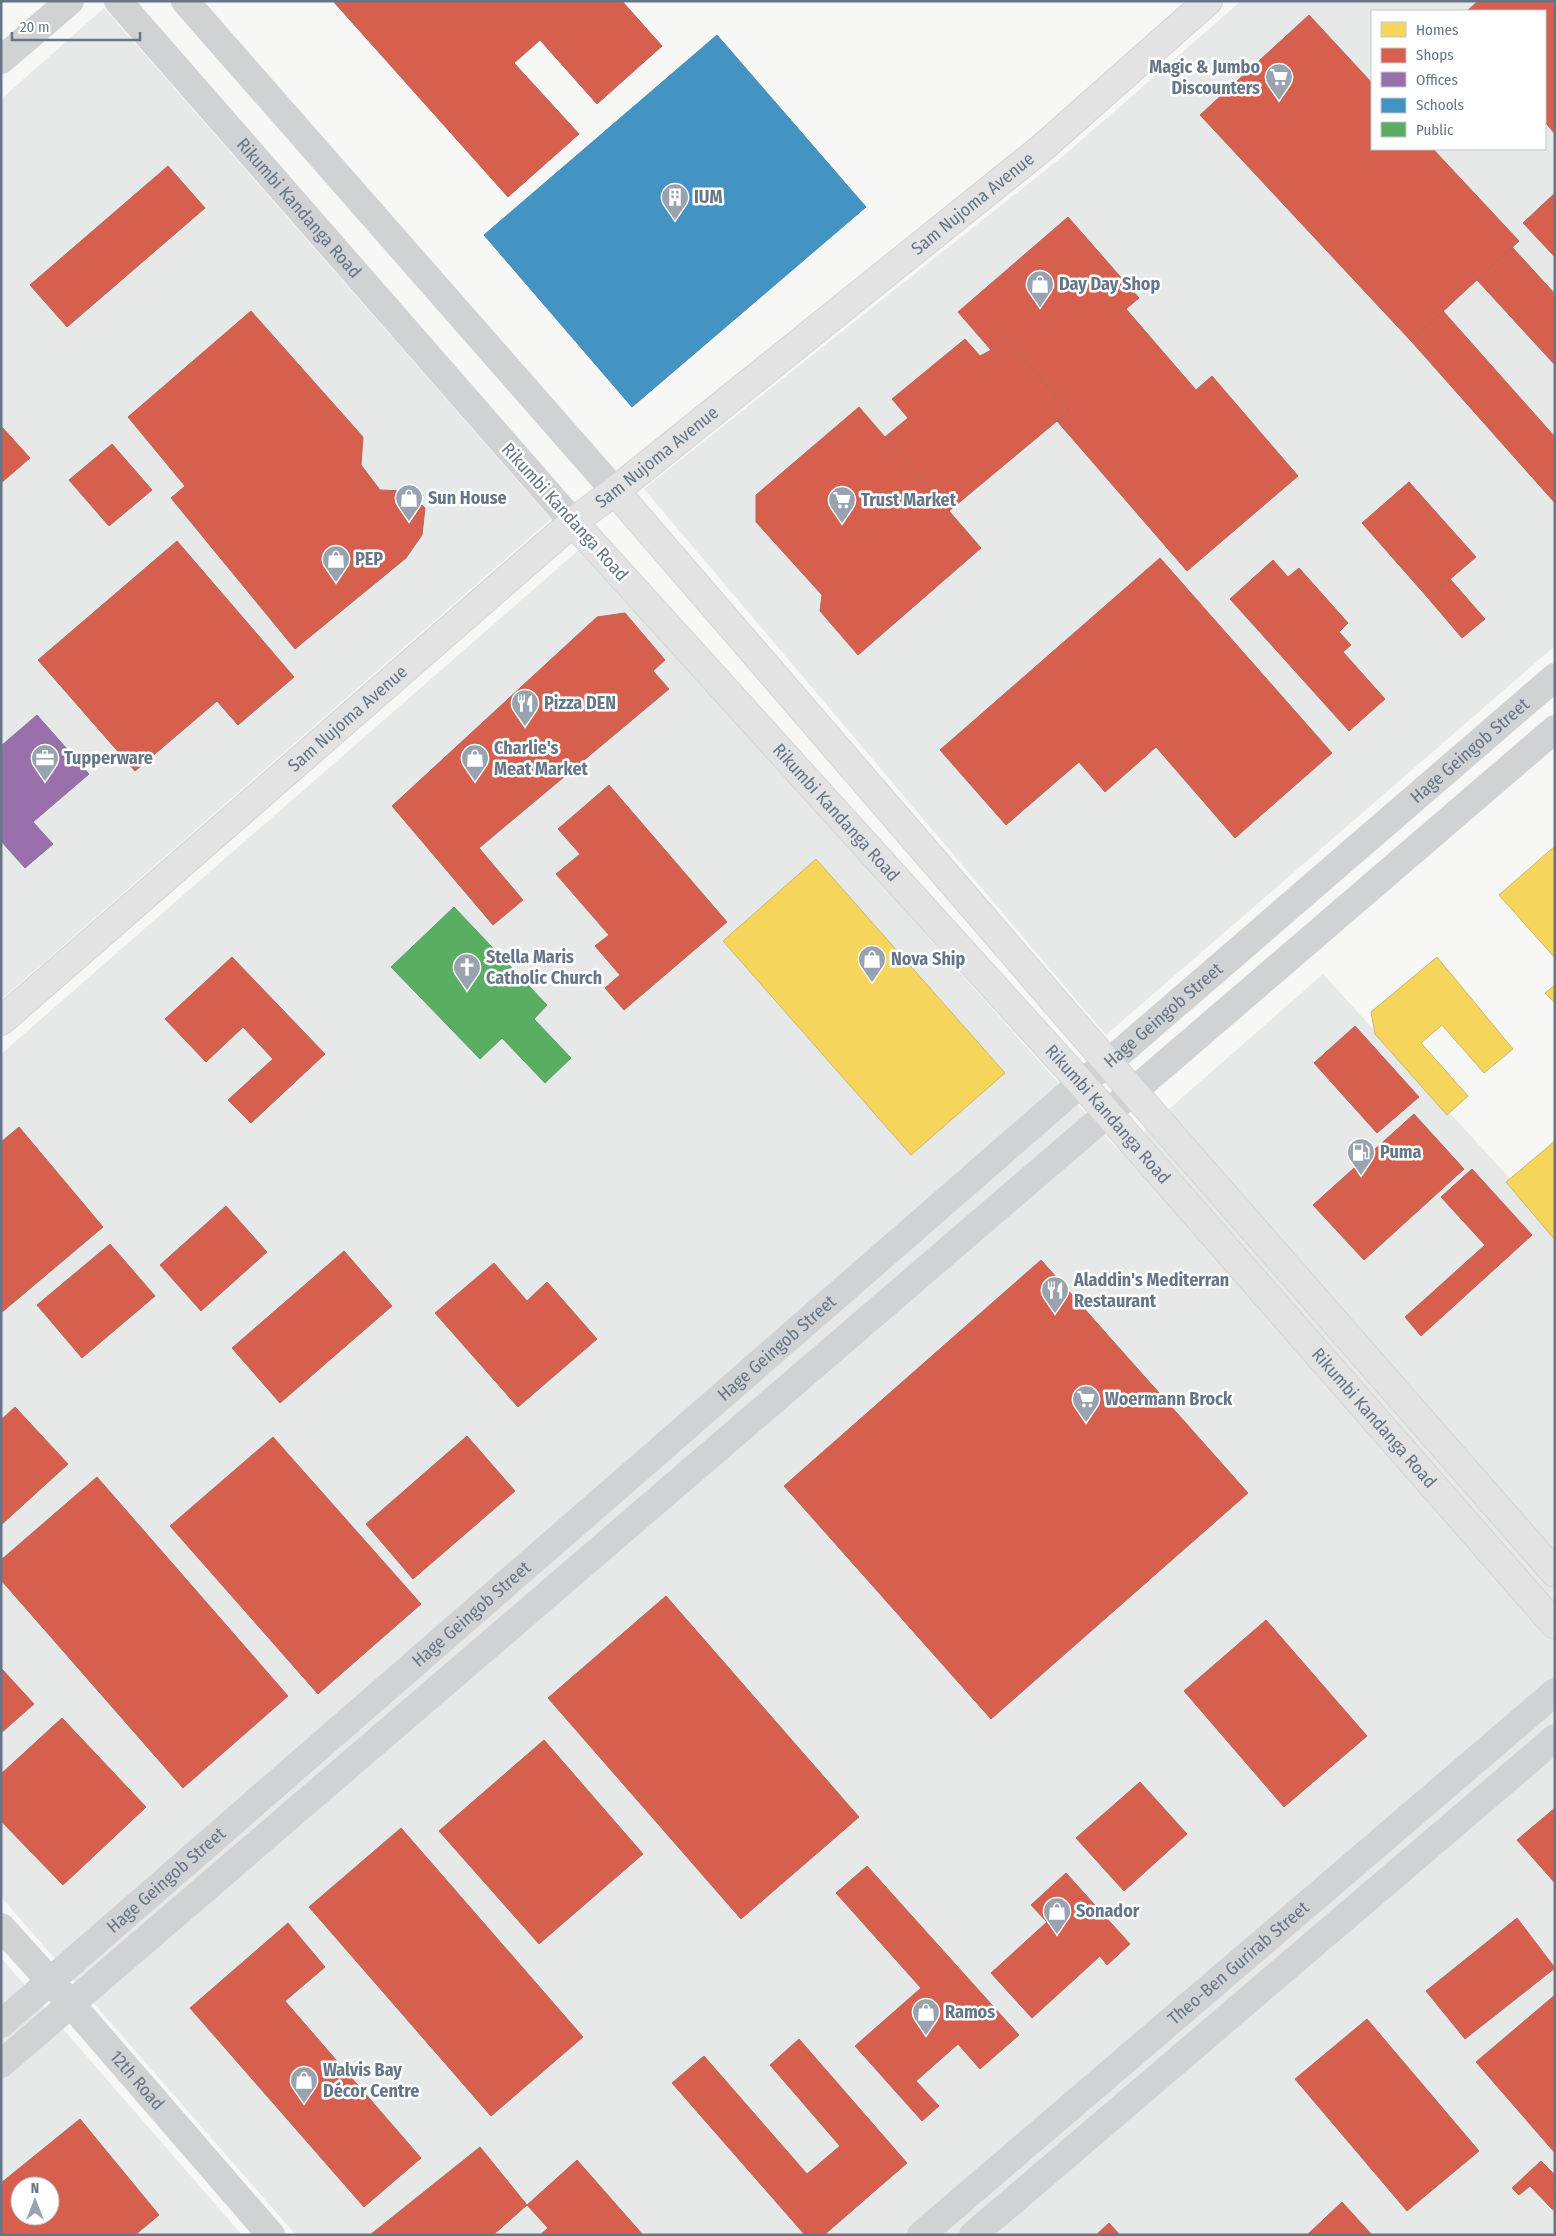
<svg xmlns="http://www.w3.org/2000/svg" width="1556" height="2236" viewBox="0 0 1556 2236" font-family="'Fira Sans Condensed',sans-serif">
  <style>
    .built { fill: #e7e9e9; fill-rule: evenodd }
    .homes { fill: #f6d55c; stroke: #cab86a }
    .shops { fill: #d6604d; stroke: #b4675f; fill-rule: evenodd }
    .offices { fill: #9970ab; stroke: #8972a1 }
    .schools { fill: #4393c3; stroke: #4d8ab2 }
    .public { fill: #5aae61; stroke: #5d9d6d }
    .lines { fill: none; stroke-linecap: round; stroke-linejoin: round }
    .secondary-casing { stroke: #d2d4d6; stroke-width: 30 }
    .street { stroke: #d1d2d3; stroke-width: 28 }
    .secondary { stroke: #e3e3e4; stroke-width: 28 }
    .labels { text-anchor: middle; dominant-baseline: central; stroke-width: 5; stroke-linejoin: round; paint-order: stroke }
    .poi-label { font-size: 18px; font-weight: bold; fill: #657689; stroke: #fff; text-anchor: start }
    .street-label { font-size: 18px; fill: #657689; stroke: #fff }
  </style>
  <rect width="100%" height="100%" fill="#f7f7f6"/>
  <g class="built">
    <path d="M1241 1H1555V646L1106 1035 644 489 1062 157ZM1372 11H1545V149H1372Z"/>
    <path d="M104 8 551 519 1 1000V99Z"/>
    <path d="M581 548 1120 1152 1323 974 1555 1228V2235H296L1 1897V1054Z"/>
    <path d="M1 1958 17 1976 242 2235H1ZM20 2186H50V2216H20Z"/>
  </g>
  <g class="homes">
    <path d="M1555 846V958L1499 895Z"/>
    <path d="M816 859 1005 1073 911 1155 723 941Z"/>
    <path d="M1437 957 1513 1049 1484 1073 1442 1025 1421 1043 1468 1096 1447 1115 1375 1034 1371 1012Z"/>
    <path d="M1555 985V1003L1545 993Z"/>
    <path d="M1555 1141V1240L1506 1182Z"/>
  </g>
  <g class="shops">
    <path d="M333 1H622L662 46 597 104 540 40 514 63 579 134 508 197Z"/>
    <path d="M1478 1H1555V134L1545 122V11H1467Z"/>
    <path d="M1309 15 1372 83V149H1433L1519 241 1411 341 1200 115Z"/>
    <path d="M168 166 205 208 67 327 30 285Z"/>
    <path d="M1555 193V257L1523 223Z"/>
    <path d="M1068 217 1139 298 1126 309 1196 390 1212 376 1298 476 1187 571 1057 421 1069 411 1005 338 991 350 958 312Z"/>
    <path d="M1512 247 1555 294V365L1477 280Z"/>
    <path d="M251 311 363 437 361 465 380 490 407 491 425 508 422 535 406 558 295 649 171 498 185 486 128 417Z"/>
    <path d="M1443 311 1555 437V503L1411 341Z"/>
    <path d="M1005 338 1069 411 949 511 885 437 908 418 892 399 965 339 980 356 991 350Z"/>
    <path d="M859 407 981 548 858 655 820 611 822 595 756 522V495Z"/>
    <path d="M1 426 30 458 1 483Z"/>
    <path d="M112 444 152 490 109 526 69 480Z"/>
    <path d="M1409 482 1476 557 1428 598 1362 523Z"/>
    <path d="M177 541 294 677 238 725 217 701 135 771 38 660Z"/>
    <path d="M1160 558 1332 753 1235 838 1156 747 1105 792 1079 762 1006 825 940 750Z"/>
    <path d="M1273 560 1288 577 1299 568 1348 623 1339 632 1351 645 1343 652 1385 699 1349 731 1230 599Z"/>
    <path d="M1450 579 1485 619 1462 638 1428 598Z"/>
    <path d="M625 613 665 660 653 671 669 689 479 848 523 900 493 925 392 806 597 617Z"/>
    <path d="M609 785 727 922 624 1010 605 988 620 975 595 946 609 935 556 874 580 854 558 829Z"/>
    <path d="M232 957 325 1054 251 1123 228 1100 273 1059 243 1027 206 1062 165 1019Z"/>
    <path d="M1355 1026 1419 1097 1377 1133 1314 1063Z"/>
    <path d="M1414 1114 1464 1169 1364 1260 1313 1205Z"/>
    <path d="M19 1127 103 1227 1 1313V1142Z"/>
    <path d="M1472 1169 1532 1235 1421 1336 1405 1317 1485 1245 1441 1197Z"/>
    <path d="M226 1206 267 1252 201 1311 160 1265Z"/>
    <path d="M110 1244 155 1296 82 1358 37 1305Z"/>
    <path d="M344 1251 392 1306 280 1403 232 1348Z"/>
    <path d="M1041 1260 1248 1493 991 1719 784 1486Z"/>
    <path d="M494 1263 527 1301 547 1282 597 1339 518 1407 435 1313Z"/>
    <path d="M15 1407 68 1464 1 1525V1420Z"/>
    <path d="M467 1436 515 1491 413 1579 366 1524Z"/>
    <path d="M273 1437 421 1604 318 1694 170 1526Z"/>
    <path d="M97 1477 288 1696 183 1788 1 1580V1560Z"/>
    <path d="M666 1596 859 1817 741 1919 548 1698Z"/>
    <path d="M1266 1620 1367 1736 1284 1807 1184 1691Z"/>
    <path d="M1 1668 34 1704 1 1733Z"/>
    <path d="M62 1718 146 1807 63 1885 1 1821V1774Z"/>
    <path d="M544 1740 643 1854 539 1944 439 1831Z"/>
    <path d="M1140 1782 1187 1834 1124 1891 1076 1838Z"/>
    <path d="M1555 1808V1883L1517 1840Z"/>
    <path d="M401 1828 583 2037 491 2116 309 1907Z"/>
    <path d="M867 1866 1019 2035 980 2069 958 2044 916 2081 939 2106 922 2121 855 2046 921 1988 836 1893Z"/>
    <path d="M1066 1873 1130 1944 1107 1965 1100 1956 1032 2018 991 1973 1047 1922 1031 1905Z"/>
    <path d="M1517 1918 1555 1968 1465 2039 1426 1991Z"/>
    <path d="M288 1923 325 1967 285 2001 421 2158 364 2207 190 2008Z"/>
    <path d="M1555 1995V2153L1476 2062Z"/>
    <path d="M1367 2019 1479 2151 1407 2211 1295 2079Z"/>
    <path d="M799 2039 907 2163 824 2235H805L672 2083 704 2056 807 2174 840 2146 770 2065Z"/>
    <path d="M80 2119 159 2215 135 2235H1V2183ZM20 2186H50V2216H20Z"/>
    <path d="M480 2147 527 2205 493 2235H370Z"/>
    <path d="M577 2160 643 2235H540L548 2228 527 2205Z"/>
    <path d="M1541 2161 1555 2175 1553 2210 1530 2186 1519 2195 1512 2188Z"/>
    <path d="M1342 2202 1372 2235H1307Z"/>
    <path d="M1109 2223 1120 2235H1096Z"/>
  </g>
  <path class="offices" d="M37 715 89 774 33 822 53 844 25 868 1 841V746Z"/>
  <path class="schools" d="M717 35 866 207 632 407 484 235Z"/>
  <path class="public" d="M454 907 547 1005 534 1019 571 1058 545 1083 502 1038 480 1059 391 967Z"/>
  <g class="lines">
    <g class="secondary-casing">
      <g id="secondary">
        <path d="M615 491 1108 1063 1555 1573"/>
        <path id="s5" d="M573 522 1081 1083 1555 1625"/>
        <path id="s6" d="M1 1021 573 522 615 491 1042 148 1208 1"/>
      </g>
    </g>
    <g class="street">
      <path id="s1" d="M118 1 573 522"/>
      <path d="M185 1 615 491"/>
      <path d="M1 60 70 1"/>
      <path id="s2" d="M1 1927 71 2004 271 2235"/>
      <path id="s3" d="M1 2024 1081 1083 1108 1063 1555 677"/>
      <path d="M1 2064 1555 729"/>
      <path id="s4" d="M921 2235 1555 1692"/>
      <path d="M973 2235 1555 1738"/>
    </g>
    <use href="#secondary" class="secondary"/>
  </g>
  <defs>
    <g id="supermarket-pin" transform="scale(1.4375)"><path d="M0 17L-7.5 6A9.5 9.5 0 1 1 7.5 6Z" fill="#98a3af" stroke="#fff"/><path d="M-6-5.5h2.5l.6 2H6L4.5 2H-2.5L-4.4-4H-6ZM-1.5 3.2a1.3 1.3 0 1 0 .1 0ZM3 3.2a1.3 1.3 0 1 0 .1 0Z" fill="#fff"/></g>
    <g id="building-pin" transform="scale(1.4375)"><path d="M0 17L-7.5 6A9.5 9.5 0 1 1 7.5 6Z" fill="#98a3af" stroke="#fff"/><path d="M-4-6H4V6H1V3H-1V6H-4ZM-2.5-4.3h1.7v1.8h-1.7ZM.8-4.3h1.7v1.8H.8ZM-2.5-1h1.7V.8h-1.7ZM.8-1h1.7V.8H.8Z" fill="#fff"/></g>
    <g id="shop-pin" transform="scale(1.4375)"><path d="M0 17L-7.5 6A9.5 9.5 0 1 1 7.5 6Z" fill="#98a3af" stroke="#fff"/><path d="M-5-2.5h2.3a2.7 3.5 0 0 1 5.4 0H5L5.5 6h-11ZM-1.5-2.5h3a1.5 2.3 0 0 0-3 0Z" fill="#fff"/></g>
    <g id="restaurant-pin" transform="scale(1.4375)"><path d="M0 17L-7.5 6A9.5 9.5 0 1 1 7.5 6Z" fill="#98a3af" stroke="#fff"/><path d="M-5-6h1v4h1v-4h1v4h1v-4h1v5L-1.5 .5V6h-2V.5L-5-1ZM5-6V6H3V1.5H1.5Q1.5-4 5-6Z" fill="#fff"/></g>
    <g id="office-pin" transform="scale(1.4375)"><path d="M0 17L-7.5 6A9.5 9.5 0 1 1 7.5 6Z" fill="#98a3af" stroke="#fff"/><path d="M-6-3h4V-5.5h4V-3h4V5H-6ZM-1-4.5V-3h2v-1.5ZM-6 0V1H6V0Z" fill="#fff"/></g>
    <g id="church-pin" transform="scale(1.4375)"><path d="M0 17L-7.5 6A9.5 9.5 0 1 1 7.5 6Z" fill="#98a3af" stroke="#fff"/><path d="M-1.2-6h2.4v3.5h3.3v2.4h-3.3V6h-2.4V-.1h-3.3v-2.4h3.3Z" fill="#fff"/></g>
    <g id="fuel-pin" transform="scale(1.4375)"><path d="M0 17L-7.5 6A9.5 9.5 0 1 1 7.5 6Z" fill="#98a3af" stroke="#fff"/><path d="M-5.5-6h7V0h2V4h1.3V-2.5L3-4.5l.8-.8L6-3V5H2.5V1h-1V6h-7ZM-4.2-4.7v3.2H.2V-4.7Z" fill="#fff"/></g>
  </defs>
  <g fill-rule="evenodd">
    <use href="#supermarket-pin" x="1279" y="77"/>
    <use href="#building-pin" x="675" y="197"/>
    <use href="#shop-pin" x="1040" y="284"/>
    <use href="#shop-pin" x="409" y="498"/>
    <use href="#supermarket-pin" x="842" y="500"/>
    <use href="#shop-pin" x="336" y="559"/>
    <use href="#restaurant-pin" x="525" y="703"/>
    <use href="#office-pin" x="45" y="758"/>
    <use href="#shop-pin" x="475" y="758"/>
    <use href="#shop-pin" x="872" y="959"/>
    <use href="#church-pin" x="467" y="967"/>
    <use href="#fuel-pin" x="1361" y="1152"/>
    <use href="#restaurant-pin" x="1055" y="1290"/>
    <use href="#supermarket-pin" x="1086" y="1399"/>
    <use href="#shop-pin" x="1057" y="1911"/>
    <use href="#shop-pin" x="926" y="2012"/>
    <use href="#shop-pin" x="304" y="2080"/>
  </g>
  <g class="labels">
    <g class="poi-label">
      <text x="1260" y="67" text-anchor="end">Magic &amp; Jumbo<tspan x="1260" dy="21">Discounters</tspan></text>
      <text x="694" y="197">IUM</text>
      <text x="1059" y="284">Day Day Shop</text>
      <text x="428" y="498">Sun House</text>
      <text x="861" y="500">Trust Market</text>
      <text x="355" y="559">PEP</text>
      <text x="544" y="703">Pizza DEN</text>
      <text x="494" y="748">Charlie's<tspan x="494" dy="21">Meat Market</tspan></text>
      <text x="64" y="758">Tupperware</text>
      <text x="486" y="957">Stella Maris<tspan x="486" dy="21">Catholic Church</tspan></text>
      <text x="891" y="959">Nova Ship</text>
      <text x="1380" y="1152">Puma</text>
      <text x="1074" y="1280">Aladdin's Mediterran<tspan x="1074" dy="21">Restaurant</tspan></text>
      <text x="1105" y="1399">Woermann Brock</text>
      <text x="1076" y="1911">Sonador</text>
      <text x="945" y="2012">Ramos</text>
      <text x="323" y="2070">Walvis Bay<tspan x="323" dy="21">Décor Centre</tspan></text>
    </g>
    <g class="street-label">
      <text stroke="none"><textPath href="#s6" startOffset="1270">Sam Nujoma Avenue</textPath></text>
      <text stroke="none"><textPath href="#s1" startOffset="275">Rikumbi Kandanga Road</textPath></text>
      <text stroke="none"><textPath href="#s6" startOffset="865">Sam Nujoma Avenue</textPath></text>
      <text transform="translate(565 512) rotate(48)">Rikumbi Kandanga Road</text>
      <text stroke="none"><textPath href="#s6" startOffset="460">Sam Nujoma Avenue</textPath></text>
      <text stroke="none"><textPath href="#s3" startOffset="1944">Hage Geingob Street</textPath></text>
      <text stroke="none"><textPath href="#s5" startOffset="392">Rikumbi Kandanga Road</textPath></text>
      <text stroke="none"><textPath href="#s3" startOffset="1539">Hage Geingob Street</textPath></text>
      <text stroke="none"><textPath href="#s5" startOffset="798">Rikumbi Kandanga Road</textPath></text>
      <text stroke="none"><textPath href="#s3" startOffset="1029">Hage Geingob Street</textPath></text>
      <text stroke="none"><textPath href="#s5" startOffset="1202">Rikumbi Kandanga Road</textPath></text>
      <text stroke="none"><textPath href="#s3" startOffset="624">Hage Geingob Street</textPath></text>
      <text stroke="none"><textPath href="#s3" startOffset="219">Hage Geingob Street</textPath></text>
      <text stroke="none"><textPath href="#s4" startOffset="418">Theo-Ben Gurirab Street</textPath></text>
      <text stroke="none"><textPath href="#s2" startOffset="205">12th Road</textPath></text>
    </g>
  </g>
  <rect width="1556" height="2236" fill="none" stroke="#657689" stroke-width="5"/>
  <rect x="1371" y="10" width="175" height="140" fill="#ffffff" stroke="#c1c8d0"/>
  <rect x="1381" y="22" width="25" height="15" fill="#f6d55c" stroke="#c1c8d0"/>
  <text x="1416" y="35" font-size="15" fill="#657689">Homes</text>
  <rect x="1381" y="48" width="25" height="15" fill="#d6604d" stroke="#c1c8d0"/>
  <text x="1416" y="60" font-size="15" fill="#657689">Shops</text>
  <rect x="1381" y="72" width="25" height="15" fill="#9970ab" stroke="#c1c8d0"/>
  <text x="1416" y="85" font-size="15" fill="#657689">Offices</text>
  <rect x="1381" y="98" width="25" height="15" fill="#4393c3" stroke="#c1c8d0"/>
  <text x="1416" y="110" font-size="15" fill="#657689">Schools</text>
  <rect x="1381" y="122" width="25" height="15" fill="#5aae61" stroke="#c1c8d0"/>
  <text x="1416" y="135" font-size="15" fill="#657689">Public</text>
  <g transform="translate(35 2201)"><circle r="24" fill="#ffffff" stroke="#c1c8d0"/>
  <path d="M0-4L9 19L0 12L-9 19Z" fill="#98a3af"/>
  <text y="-8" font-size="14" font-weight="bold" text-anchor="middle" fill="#657689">N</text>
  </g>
  <path d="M12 32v8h128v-8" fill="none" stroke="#657689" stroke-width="2.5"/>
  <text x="20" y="32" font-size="15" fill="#657689" stroke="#ffffff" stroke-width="4" paint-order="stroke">20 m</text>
</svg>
